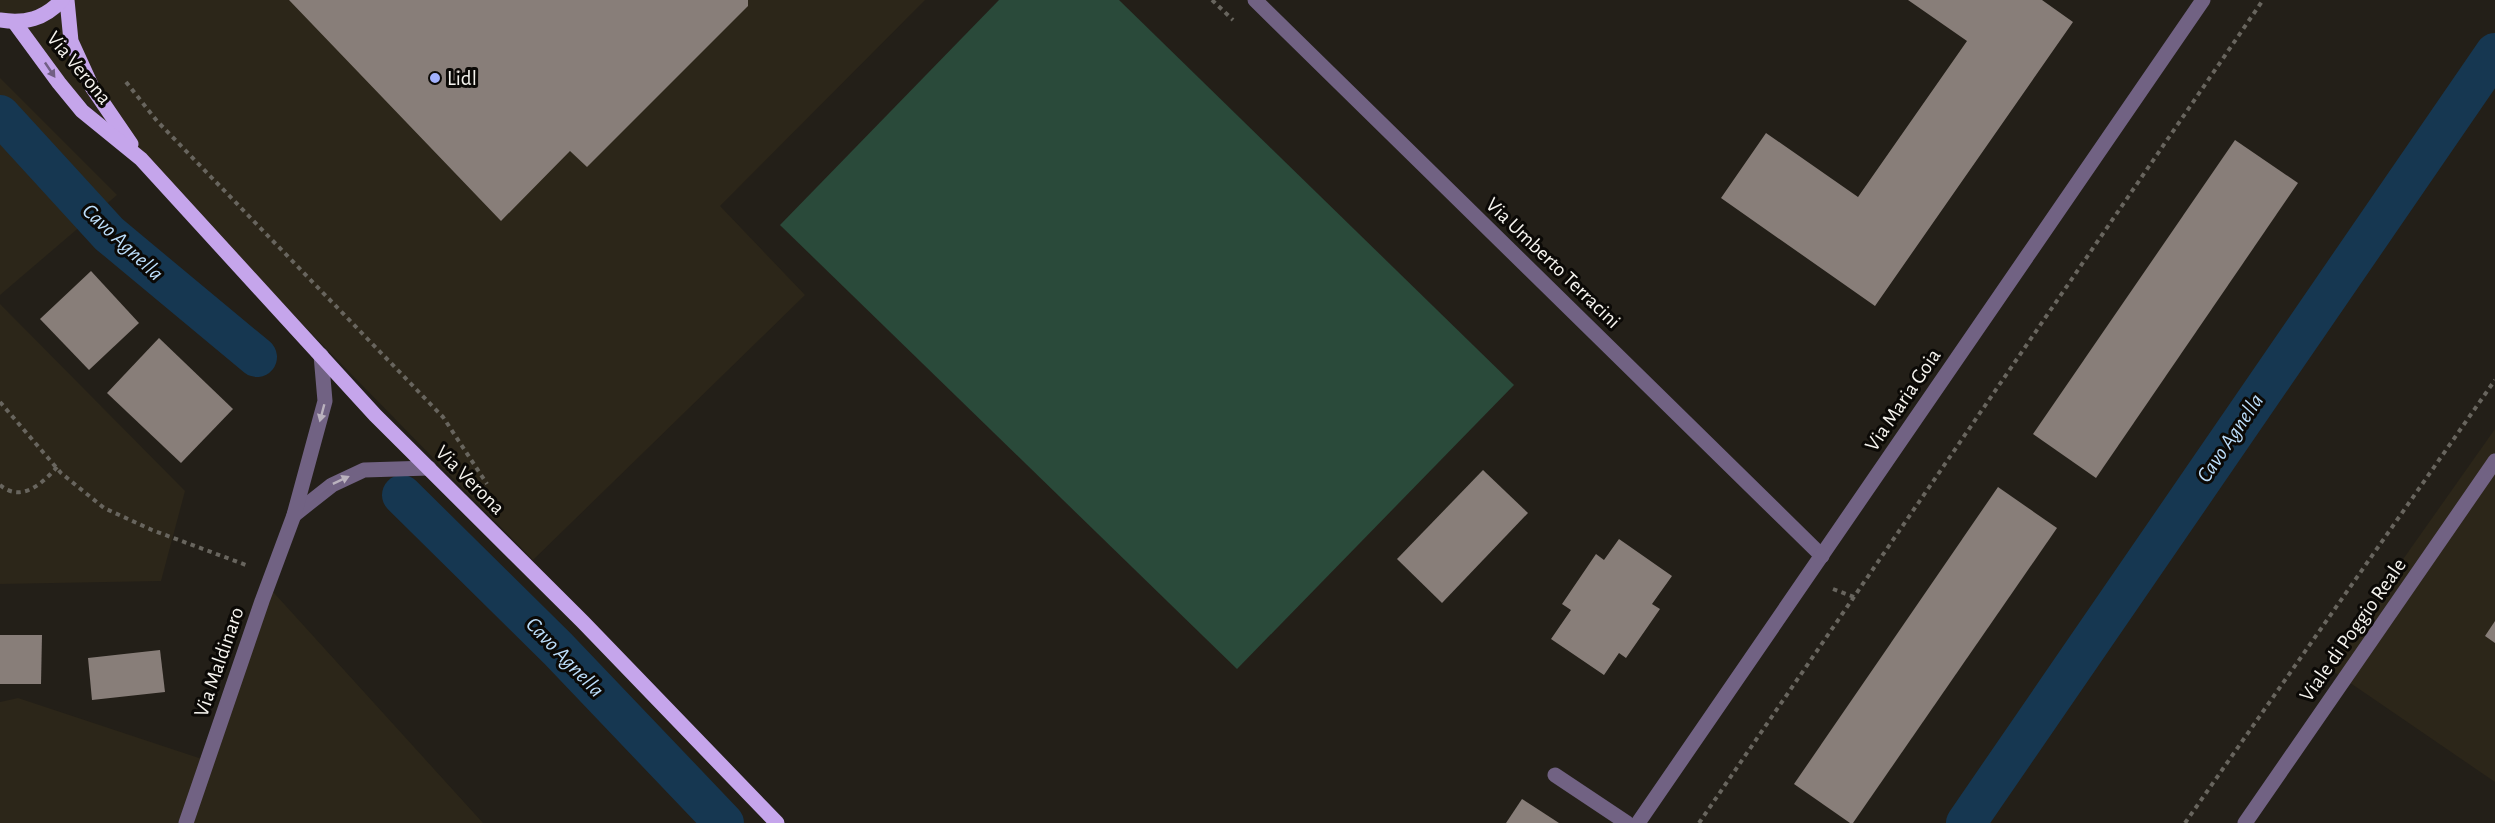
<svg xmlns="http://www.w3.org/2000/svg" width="2495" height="823" viewBox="0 0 2495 823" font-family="'Alegreya Sans',sans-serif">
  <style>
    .built { fill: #2c2619 }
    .green { fill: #2a4a3a }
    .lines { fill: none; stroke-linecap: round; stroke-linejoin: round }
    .canal { stroke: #163751; stroke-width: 40 }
    .building { fill: #887e79 }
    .path { stroke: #68655e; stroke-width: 4; stroke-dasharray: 4.5 4.5; stroke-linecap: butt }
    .street { stroke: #716283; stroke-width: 15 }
    .primary { stroke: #c5a5eb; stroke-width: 15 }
    .oneway { fill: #715f84 }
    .oneway2 { fill: #bab2be }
    .poi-dot { fill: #a3b2fd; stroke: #0b0906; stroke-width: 2 }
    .labels { text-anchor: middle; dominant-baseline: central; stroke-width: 6; stroke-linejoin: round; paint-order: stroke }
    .street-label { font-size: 21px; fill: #f6f4ef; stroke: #0b0906 }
    .poi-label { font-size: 21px; fill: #f6f4ef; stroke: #0b0906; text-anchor: start }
    .water-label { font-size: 22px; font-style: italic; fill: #bcdefb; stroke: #0b0906 }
  </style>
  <rect width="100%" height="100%" fill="#231f18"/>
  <g class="built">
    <path d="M0 0H925L720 206 805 295 533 560 0 15Z"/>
    <path d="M0 78 117 195 0 295Z"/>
    <path d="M0 304 185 491 161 581 0 584Z"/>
    <path d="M2495 429V782L2327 667Z"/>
    <path d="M265 583 483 823H0V702L18 698 205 760Z"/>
  </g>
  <path class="green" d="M999 0H1119L1514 385 1237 669 780 225Z"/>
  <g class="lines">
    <g class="canal">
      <path d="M0 115 109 234 257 357"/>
      <path d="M402 495 558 649 724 823"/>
      <path d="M1966 823 2495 53"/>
    </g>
  </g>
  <g class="building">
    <path d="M289 0H748V6L587 167 570 151 501 221Z"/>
    <path d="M1908 0H2042L2073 22 1875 306 1721 198 1766 133 1858 197 1967 41Z"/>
    <path d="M2235 140 2298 183 2096 478 2033 434Z"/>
    <path d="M91 271 139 323 89 370 40 319Z"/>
    <path d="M159 338 233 409 181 463 107 393Z"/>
    <path d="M1483 470 1528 513 1442 603 1397 559Z"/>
    <path d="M1998 487 2057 528 1853 823H1850L1794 784Z"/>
    <path d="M1619 539 1672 576 1652 604 1660 609 1626 658 1619 653 1604 675 1551 639 1571 610 1562 604 1596 554 1604 560Z"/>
    <path d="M2495 621V643L2485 636Z"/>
    <path d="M0 635H42L41 684H0Z"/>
    <path d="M160 650 165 692 92 700 88 658Z"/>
    <path d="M1522 799 1559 823H1506Z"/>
  </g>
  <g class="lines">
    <g class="path">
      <path d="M1212 0 1233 20"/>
      <path d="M126 82 157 121 443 417 487 484"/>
      <path d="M0 402 61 473 104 508 152 530 246 565"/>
      <path d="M0 485C21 503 42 484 57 467"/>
      <path d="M1833 589 1854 597"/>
      <path d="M1699 823 2263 0"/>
      <path d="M2185 823 2495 380"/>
    </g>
    <g class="street">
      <path d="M1255 0 1822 556"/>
      <path d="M294 515 332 485 364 470 429 468"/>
      <path d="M1555 775 1627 823"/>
      <path d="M186 823 262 601 294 515 325 401 321 355"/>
      <path d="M1638 823 2203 0"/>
      <path d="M2245 823 2495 461"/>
    </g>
    <g class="primary">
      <path d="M67 0 71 41 92 87 131 144"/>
      <path d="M0 20C25 24 44 19 62 0"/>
      <path d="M15 23 59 83 82 111 141 159 375 415 583 622 777 823"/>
    </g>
  </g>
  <defs><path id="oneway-solid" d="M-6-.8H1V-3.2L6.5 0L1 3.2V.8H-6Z" transform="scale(1.5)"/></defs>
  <use class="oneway" href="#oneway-solid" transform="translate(50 70) rotate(56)"/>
  <g class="oneway2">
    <use href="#oneway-solid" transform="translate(322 413) rotate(105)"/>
    <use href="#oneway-solid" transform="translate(341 480) rotate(-25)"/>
  </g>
  <circle class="poi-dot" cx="435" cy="78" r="6"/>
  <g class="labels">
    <g class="street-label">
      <text transform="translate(79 68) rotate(50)">Via Verona</text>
      <text transform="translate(1553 263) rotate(44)">Via Umberto Terracini</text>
      <text transform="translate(1903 400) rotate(-56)">Via Maria Goia</text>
      <text transform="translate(470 480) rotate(45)">Via Verona</text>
      <text transform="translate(2353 630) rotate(-55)">Viale di Poggio Reale</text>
      <text transform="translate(219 662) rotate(-71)">Via Maldinaro</text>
    </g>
    <g class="poi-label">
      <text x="447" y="78">Lidl</text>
    </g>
    <g class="water-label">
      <text transform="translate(123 242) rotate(43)">Cavo Agnella</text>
      <text transform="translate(2230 438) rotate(-56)">Cavo Agnella</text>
      <text transform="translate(565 657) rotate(46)">Cavo Agnella</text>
    </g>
  </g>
</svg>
